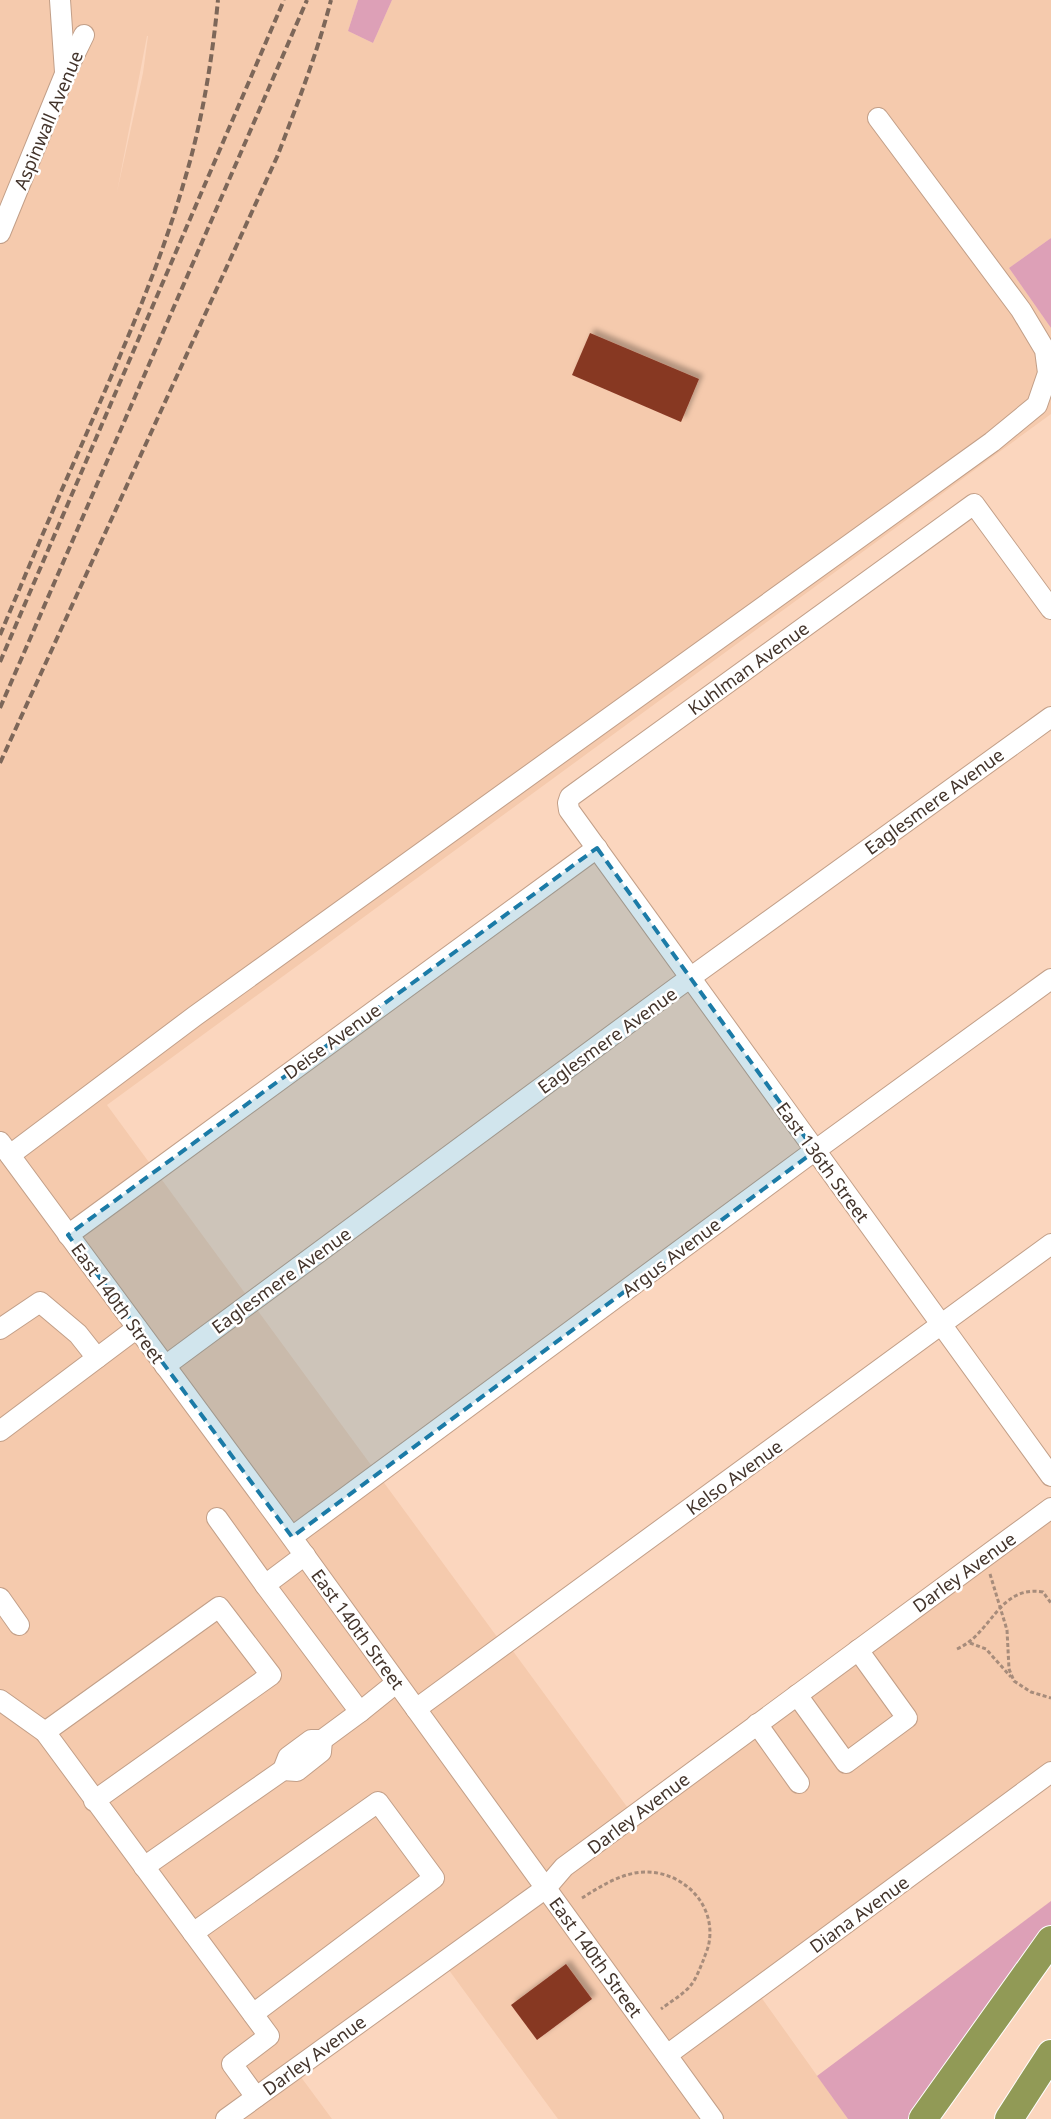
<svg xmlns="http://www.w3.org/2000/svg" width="1051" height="2119" viewBox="0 0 1051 2119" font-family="'Noto Sans',sans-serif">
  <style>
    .built { fill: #f5caad; fill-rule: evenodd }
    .green { fill: #dda0b7 }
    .building { fill: #873724; filter: url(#shadow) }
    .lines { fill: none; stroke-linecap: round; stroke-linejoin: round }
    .minor-casing { stroke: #c29f88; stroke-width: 22 }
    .highway-casing { stroke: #fff; stroke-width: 30 }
    .path { stroke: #a78c7b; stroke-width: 3; stroke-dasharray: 4 2.5; stroke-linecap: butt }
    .minor { stroke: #fff; stroke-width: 20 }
    .highway { stroke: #919a56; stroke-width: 28 }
    .rail { stroke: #7d6759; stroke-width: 4; stroke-dasharray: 8 4; stroke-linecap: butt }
    .marked { fill: #1b7ba7; fill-opacity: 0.2; stroke: #1b7ba7; stroke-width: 4; stroke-dasharray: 10 6; stroke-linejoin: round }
    .labels { text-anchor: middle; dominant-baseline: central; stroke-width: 5; stroke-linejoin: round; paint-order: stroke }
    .street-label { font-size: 18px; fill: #43342b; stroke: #fff }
  </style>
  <defs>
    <filter id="shadow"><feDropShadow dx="4.5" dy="-4.5" stdDeviation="2.5" flood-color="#0004"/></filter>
  </defs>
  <rect width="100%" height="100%" fill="#fbd6be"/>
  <path class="built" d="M0 0H358L348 31 373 43 392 0H1051V238L1009 268 1051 328V414L107 1105 503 1645 507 1643 633 1815 1051 1508V1772L756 1990 848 2119H558L443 1962 295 2069 332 2119H0V1159L523 1857 0 1142ZM148 36 143 73 117 192 147 36Z"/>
  <g class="green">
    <path d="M358 0H392L373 43 348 31Z"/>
    <path d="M1051 238V328L1009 268Z"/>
    <path d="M1051 1901V1940L923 2119H848L817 2076Z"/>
  </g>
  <g class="building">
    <path d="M590 333 699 379 681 422 572 375Z"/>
    <path d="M566 1964 592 1999 537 2040 511 2005Z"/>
  </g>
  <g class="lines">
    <g class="minor-casing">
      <g id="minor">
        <path d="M60 0 65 72"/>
        <path d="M0 233 65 74 84 35"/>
        <path d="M1051 609 974 504 570 797 568 803 569 810 1051 1476"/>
        <path d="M0 1142 282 1524 713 2119"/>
        <path d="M10 1155 195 1016 992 442 1037 405 1048 373 1045 350 1021 310 878 118"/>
        <path d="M68 1235 597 848"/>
        <path d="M0 1329 40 1302 78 1334 97 1358"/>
        <path d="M165 1366 676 988 1051 717"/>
        <path d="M0 1431 137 1328"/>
        <path d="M217 1518 265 1585"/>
        <path d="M292 1537 802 1160 1051 979"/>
        <path d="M305 1555 265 1585 360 1712 396 1683"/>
        <path d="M0 1598 19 1625"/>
        <path d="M797 1695 846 1763 907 1718 858 1650"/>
        <path d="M0 1700 45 1732 269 2036 232 2064 256 2097"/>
        <path d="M416 1709 1051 1244"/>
        <path d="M757 1724 799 1783"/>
        <path d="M45 1732 219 1607 271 1675 94 1801"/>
        <path d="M311 1740H322L321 1752 297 1771 283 1770 288 1757Z"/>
        <path d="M322 1740 360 1712"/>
        <path d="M144 1867 283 1770"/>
        <path d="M193 1933 378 1802 434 1878 253 2014"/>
        <path d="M667 2055 1051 1772"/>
        <path d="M226 2119 546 1888 564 1867 1051 1508"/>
      </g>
    </g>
    <g class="highway-casing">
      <g id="highway">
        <path d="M923 2119 1051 1940"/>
        <path d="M1009 2119 1051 2054"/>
      </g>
    </g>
    <g class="path">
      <path d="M990 1574 1007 1630 1009 1669 1014 1681 1031 1692 1051 1698"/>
      <path d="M970 1643 986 1649 1011 1677"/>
      <path d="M957 1649C993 1633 998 1585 1043 1592L1051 1603"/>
      <path d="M582 1898C601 1886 623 1872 646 1872 683 1872 716 1904 709 1943 708 1949 705 1955 703 1961 700 1968 696 1979 691 1985 684 1994 670 2002 661 2009"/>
    </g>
    <use href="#minor" class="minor"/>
    <use href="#highway" class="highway"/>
    <g class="rail">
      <path d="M0 635C27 571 54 507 82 444 119 358 158 272 184 182 202 123 212 61 218 0"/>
      <path d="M0 662 284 0"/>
      <path d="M0 708 307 0"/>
      <path d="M0 763 277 157C297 105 317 54 331 0"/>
    </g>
  </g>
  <path class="marked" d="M597 848 815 1151 292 1537 68 1235Z"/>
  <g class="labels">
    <g class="street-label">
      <text transform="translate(48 120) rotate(-67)">Aspinwall Avenue</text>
      <text transform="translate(748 668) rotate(-36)">Kuhlman Avenue</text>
      <text transform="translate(934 801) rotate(-36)">Eaglesmere Avenue</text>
      <text transform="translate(607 1040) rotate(-36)">Eaglesmere Avenue</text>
      <text transform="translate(332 1041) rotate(-36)">Deise Avenue</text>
      <text transform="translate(823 1162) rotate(54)">East 136th Street</text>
      <text transform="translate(671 1257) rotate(-37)">Argus Avenue</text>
      <text transform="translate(281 1280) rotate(-36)">Eaglesmere Avenue</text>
      <text transform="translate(118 1303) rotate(54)">East 140th Street</text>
      <text transform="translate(734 1477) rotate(-36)">Kelso Avenue</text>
      <text transform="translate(964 1572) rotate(-36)">Darley Avenue</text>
      <text transform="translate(358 1629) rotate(54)">East 140th Street</text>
      <text transform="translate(638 1813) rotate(-37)">Darley Avenue</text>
      <text transform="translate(859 1914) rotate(-36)">Diana Avenue</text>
      <text transform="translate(596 1957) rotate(54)">East 140th Street</text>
      <text transform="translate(314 2055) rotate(-36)">Darley Avenue</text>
    </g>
  </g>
</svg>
